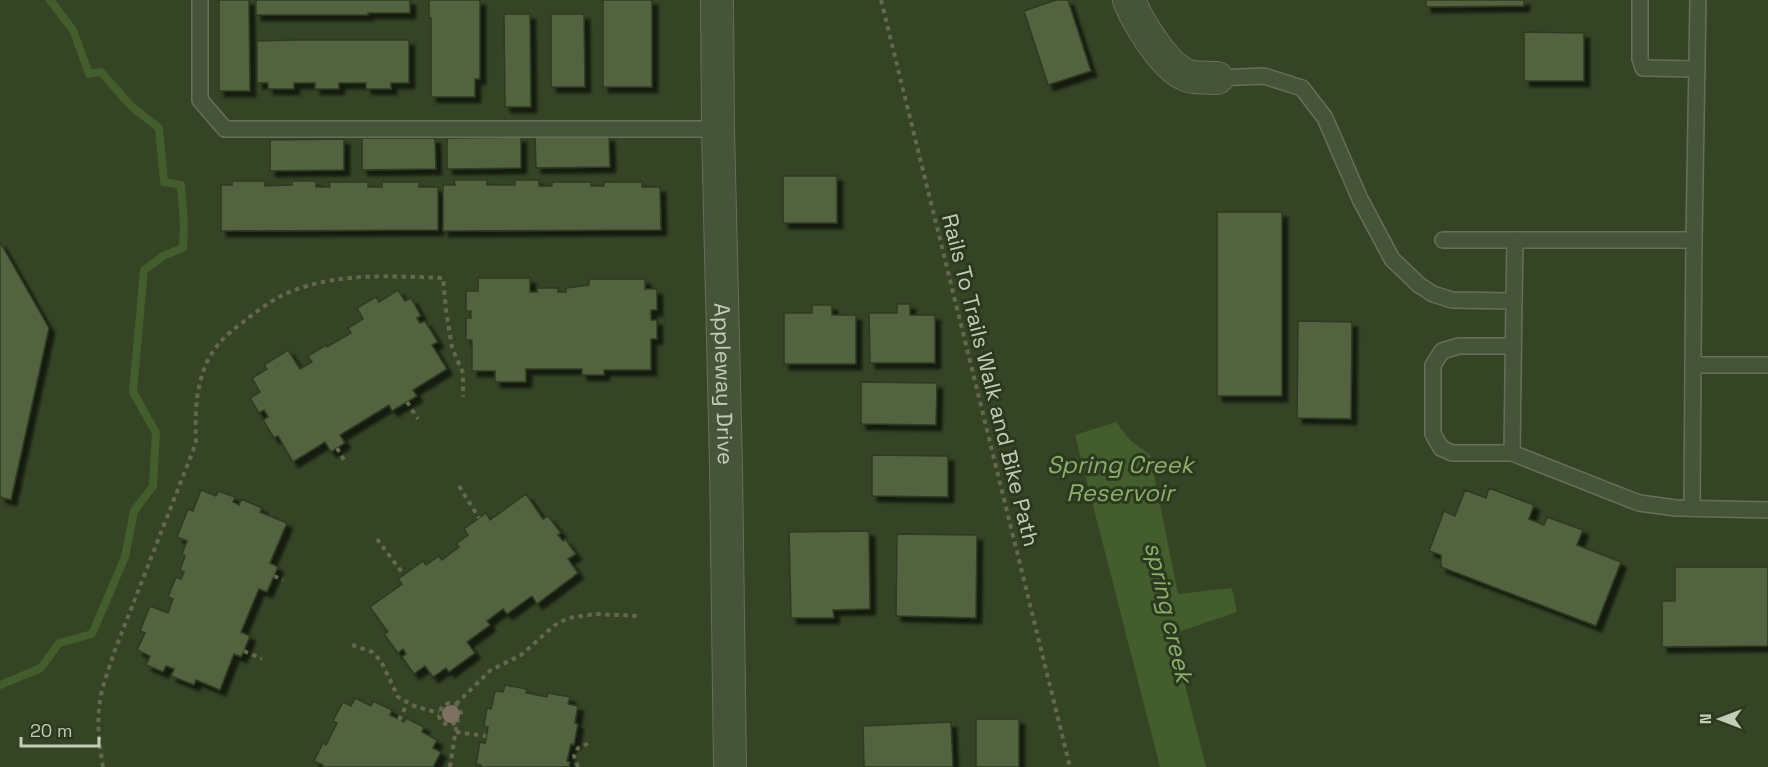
<svg xmlns="http://www.w3.org/2000/svg" width="1768" height="767" viewBox="0 0 1768 767" font-family="'Space Grotesk',sans-serif">
  <style>
    .water { fill: #435d2c }
    .lines { fill: none; stroke-linecap: round; stroke-linejoin: round }
    .stream { stroke: #435d2c; stroke-width: 8 }
    .building { fill: #526341; stroke: #2d3b20; stroke-width: 1.5; filter: url(#shadow) }
    .lane-casing { stroke: #647158; stroke-width: 18 }
    .street-casing { stroke: #647158; stroke-width: 34 }
    .path { stroke: #66684d; stroke-width: 4; stroke-dasharray: 4.5 4.5; stroke-linecap: butt }
    .lane { stroke: #46543a; stroke-width: 15 }
    .street { stroke: #46543a; stroke-width: 32 }
    .tree { fill: #7d7261 }
    .labels { text-anchor: middle; dominant-baseline: central; stroke-width: 6; stroke-linejoin: round; paint-order: stroke }
    .street-label { font-size: 22px; fill: #c1cdb7; stroke: #2b391e }
    .water-label { font-size: 24px; font-style: italic; fill: #8dae6e; stroke: #2b391e }
  </style>
  <defs>
    <filter id="shadow"><feDropShadow dx="5.5" dy="5.5" stdDeviation="1.5" flood-color="#0009"/></filter>
  </defs>
  <rect width="100%" height="100%" fill="#344425"/>
  <path class="water" d="M1116 422 1130 440 1150 455 1178 594 1232 588 1237 612 1172 634 1206 767H1160L1075 435Z"/>
  <g class="lines">
    <path class="stream" d="M0 685 41 668 59 643 92 634 125 557 134 511 153 486 156 433 133 392 144 270 163 256 183 248 184 224 181 185 164 182 159 128 131 106 101 72 89 74 73 30 50 0"/>
  </g>
  <g class="building">
    <path d="M219 0H249L250 91H219Z"/>
    <path d="M256 0H410V13H368V15H256Z"/>
    <path d="M429 0H480V79H475V97H431V18H429Z"/>
    <rect x="603" y="0" width="49" height="87"/>
    <path d="M1056 0H1068L1091 71 1048 85 1024 11Z"/>
    <path d="M1426 0H1524V6L1426 7Z"/>
    <path d="M504 14H530L531 107H505Z"/>
    <path d="M551 14H584L585 87H551Z"/>
    <path d="M1524 32 1584 33V81H1524Z"/>
    <path d="M297 40H409V83H391V89H366V83H339V89H315V83H294V89H268V83H257V41Z"/>
    <path d="M609 136 610 167 536 168 535 137Z"/>
    <path d="M521 137V168L447 169V138Z"/>
    <path d="M362 138H435L436 169 362 170Z"/>
    <path d="M344 139V170L270 171V140Z"/>
    <rect x="783" y="176" width="54" height="47"/>
    <path d="M454 180H487V185H515V180H539V186H552V182H591V186H604V182H642V187H660L661 230 443 231V185H455Z"/>
    <path d="M232 181H265V186L292 185V181H316V187H330L329 182H368V187H382V182H419V187H438V230L221 231V185H232Z"/>
    <rect x="1217" y="212" width="65" height="184"/>
    <path d="M0 242 49 328 11 500 0 497Z"/>
    <path d="M478 278H530V292H537V288H558V292H566V288L589 285V279H645V289H657V310H651V320H657V339H651V370H604V375H582V369H526V382H495V371H472V340H466V318H471V311H466V291H478Z"/>
    <path d="M398 290 405 301 411 298 421 316 417 318 420 323 425 321 438 342 432 345 447 369 413 390 417 396 392 411 389 405 340 435 345 443 337 448 331 452 325 442 293 462 278 436 274 438 263 420 268 417 264 410 259 413 250 398 260 392 252 378 267 369 264 365 288 350 300 369 312 362 308 356 326 345 327 347 351 333 348 328 363 319 357 308 376 297 379 302Z"/>
    <path d="M897 304H910V315H935V363H870L869 313H897Z"/>
    <path d="M812 305H832V315H856V364H784V313H812Z"/>
    <path d="M1298 321 1352 322 1351 419 1297 418Z"/>
    <path d="M861 382 937 383 936 425 861 424Z"/>
    <path d="M872 455 948 456V497L872 496Z"/>
    <path d="M1489 488 1534 505 1529 519 1544 525 1547 517 1583 530 1577 545 1621 562 1596 626 1441 567V555L1429 551 1444 511 1455 516 1465 490 1486 498Z"/>
    <path d="M201 490 216 496 218 491 235 497 233 502 239 505 241 499 262 508 260 512 287 523 270 563 278 567 267 592 259 589 241 632 250 636 244 651 241 657 234 654 220 690 196 680 194 685 171 676 174 669 166 666 163 672 146 665 150 656 137 650 145 633 140 631 150 606 168 613 173 599 168 597 176 577 181 579 184 572 180 570 185 556 182 554 187 541 177 537 188 509 193 511Z"/>
    <path d="M526 494 543 519 548 516 561 533 558 535 563 541 565 539 576 554 568 559 578 573 537 604 532 596 507 614 503 609 487 621 490 625 467 642 475 653 449 672 446 668 433 677 425 666 414 674 402 657 406 654 403 649 398 653 384 634 388 632 370 607 402 584 398 579 423 561 426 565 439 556 442 560 459 547 456 544 468 535 464 529 486 513 490 520Z"/>
    <path d="M869 531 870 609 833 610 834 618H791L789 532Z"/>
    <path d="M897 534 977 535 976 618 896 616Z"/>
    <path d="M1675 567H1768V646L1662 647V601H1675Z"/>
    <path d="M505 685 527 689 526 693 547 697 548 693 570 697 568 704 578 706 575 723 578 724 574 745 571 744 567 761 570 762 569 767H481V765L476 764 480 742 485 743 488 727 484 726 487 708 491 709 495 691 503 692Z"/>
    <path d="M355 698 371 706 373 701 392 710 390 715 404 722 406 718 424 727 422 732 437 740 433 748 441 752 433 767H322L323 765 314 761 323 743 326 745 337 723 333 721 343 702 351 706Z"/>
    <rect x="976" y="719" width="43" height="48"/>
    <path d="M951 722 953 767H864L863 726Z"/>
  </g>
  <g class="lines">
    <g class="lane-casing">
      <g id="lane">
        <path d="M200 0V100L225 129H718"/>
        <path d="M1640 0V59L1643 68 1697 69"/>
        <path d="M1217 78 1264 76 1302 88 1325 118 1360 199 1392 259 1419 285 1433 294 1452 300 1514 301 1515 240H1443"/>
        <path d="M1515 240H1694L1698 0"/>
        <path d="M1694 240 1693 365H1768"/>
        <path d="M1514 301 1512 453 1639 503 1676 508 1768 510"/>
        <path d="M1512 453H1452L1441 448 1433 434V365L1442 351 1459 346H1513"/>
        <path d="M1692 508 1693 365"/>
      </g>
    </g>
    <g class="street-casing">
      <g id="street">
        <path id="s1" d="M717 0 718 129 726 466 730 767"/>
        <path d="M1129 0C1137 21 1164 65 1184 74 1193 79 1207 77 1217 78"/>
      </g>
    </g>
    <g class="path">
      <path d="M881 0 1070 767"/>
      <path d="M407 402 418 419"/>
      <path d="M337 448 344 460"/>
      <path d="M459 486 479 518"/>
      <path d="M377 539 404 575"/>
      <path d="M274 576 283 580"/>
      <path d="M352 645 372 652 381 661 398 697 414 706 439 713"/>
      <path d="M244 651 262 659"/>
      <path d="M456 704 491 670 521 655 555 625 568 618 596 614 637 616"/>
      <path d="M399 720 407 704"/>
      <path d="M456 732 486 736"/>
      <path d="M103 767C100 748 97 729 99 710 100 690 109 669 115 650L196 443C195 416 195 388 207 362 216 344 227 334 243 322 256 312 270 301 285 294 334 272 391 276 443 278L446 310 452 348 463 373V397"/>
      <path d="M450 767 457 722 461 713 456 704 449 703 442 706 439 717 443 723 450 725 457 722"/>
      <path d="M578 767 574 756 578 748 589 743"/>
    </g>
    <use href="#lane" class="lane"/>
    <use href="#street" class="street"/>
  </g>
  <circle class="tree" cx="451" cy="714" r="9"/>
  <g class="labels">
    <g class="street-label">
      <text transform="translate(991 380) rotate(76)">Rails To Trails Walk and Bike Path</text>
      <text stroke="none"><textPath href="#s1" startOffset="384">Appleway Drive</textPath></text>
    </g>
    <g class="water-label">
      <text x="1120" y="464">Spring Creek<tspan x="1120" dy="28">Reservoir</tspan></text>
      <text transform="translate(1169 612) rotate(77)">spring creek</text>
    </g>
  </g>
  <g transform="translate(1720 719) rotate(270)" stroke="#2b391e" stroke-width="4.5" paint-order="stroke">
  <path d="M0-4.5L10 22L0 15L-10 22Z" fill="#c1cdb7"/>
  <text y="-9" font-size="16" font-weight="bold" text-anchor="middle" fill="#c1cdb7">N</text>
  </g>
  <path d="M21 737v9h78v-9" fill="none" stroke="#c1cdb7" stroke-width="3"/>
  <text x="30" y="737" font-size="18" fill="#c1cdb7" stroke="#2b391e" stroke-width="4.5" paint-order="stroke">20 m</text>
</svg>
